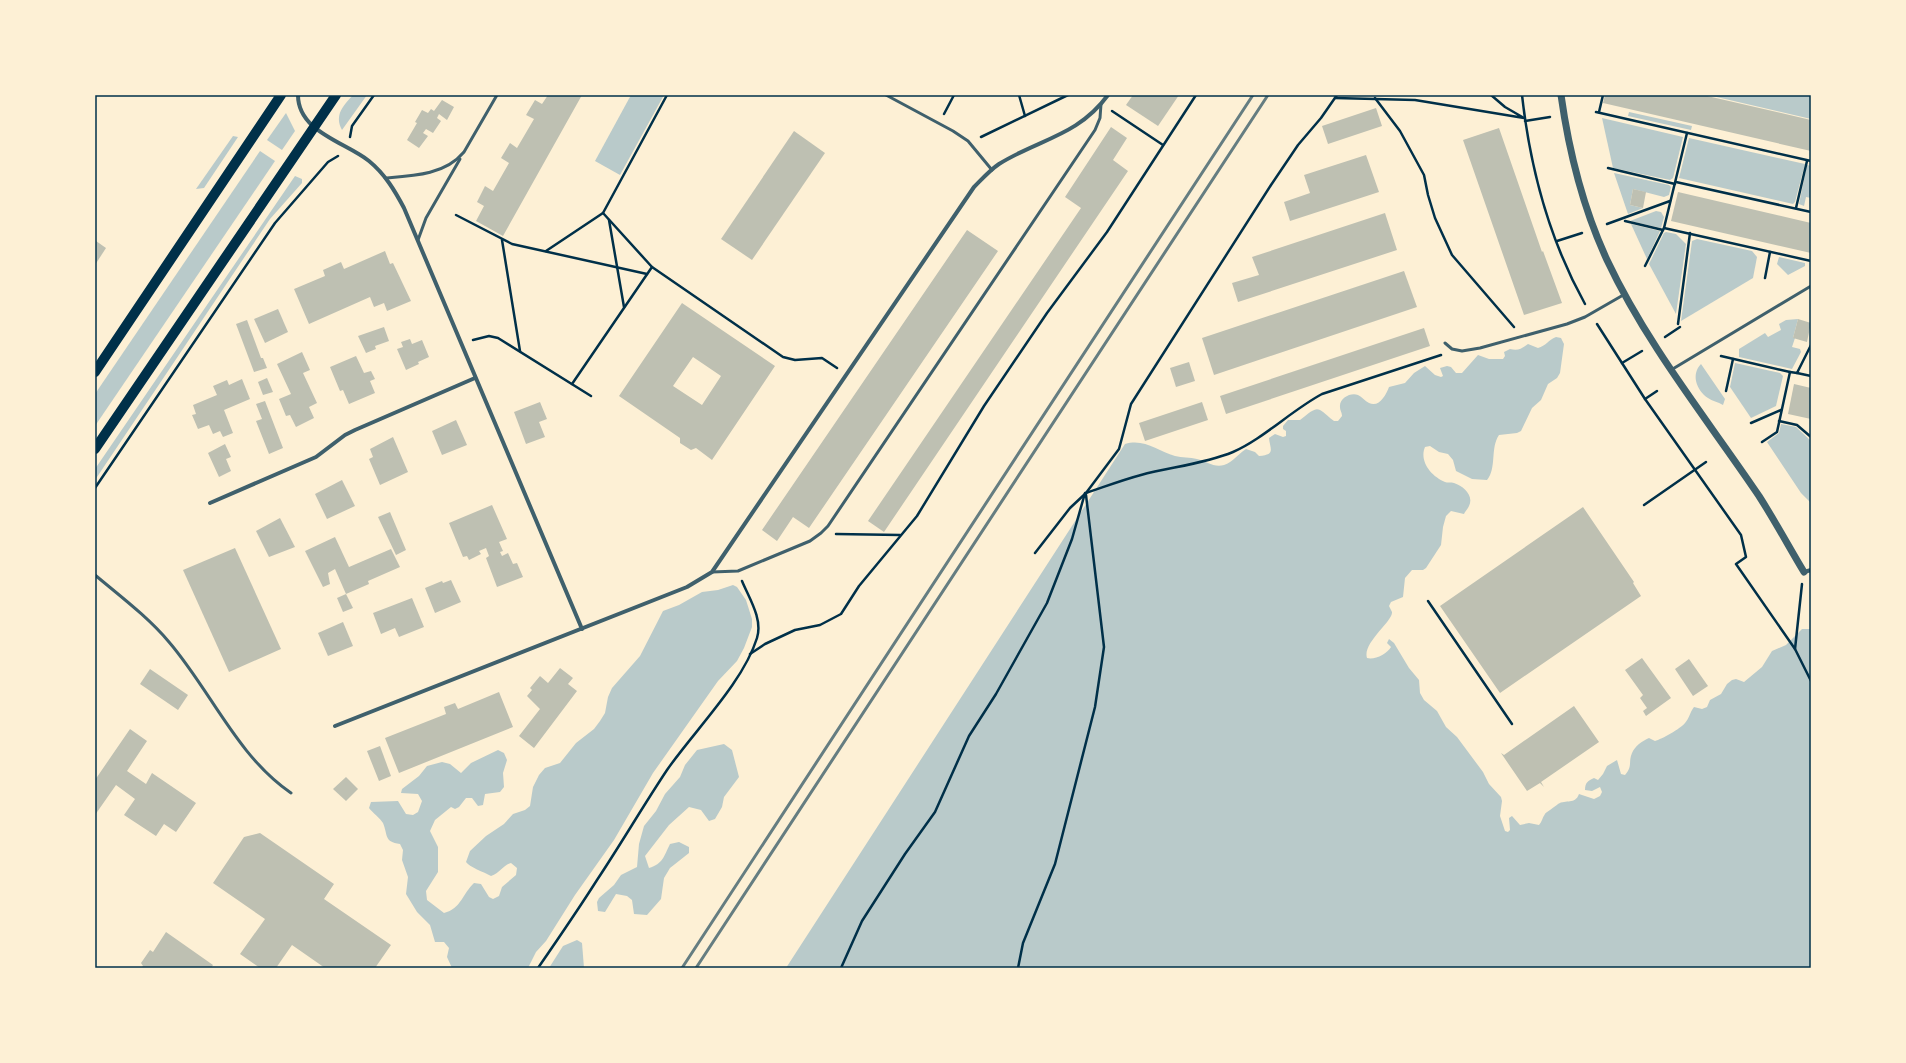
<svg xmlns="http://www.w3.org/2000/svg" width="1906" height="1063" viewBox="0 0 1906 1063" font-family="'PT Sans',sans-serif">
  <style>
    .green { fill: #b9caca }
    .building { fill: #bec0b2; fill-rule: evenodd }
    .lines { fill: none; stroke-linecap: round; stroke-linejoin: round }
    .path { stroke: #003049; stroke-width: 2.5 }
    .service { stroke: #3f606c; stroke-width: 3 }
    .minor { stroke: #3f606c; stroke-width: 4 }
    .tertiary { stroke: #3f606c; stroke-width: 7 }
    .primary { stroke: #003049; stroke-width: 10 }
    .rail { stroke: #657d81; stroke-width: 3 }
    .neatline { fill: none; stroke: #003049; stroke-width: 1.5 }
  </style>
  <rect width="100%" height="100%" fill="#fdf0d5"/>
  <g class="green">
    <path d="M353 95H367L342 130C334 115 343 106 353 95Z"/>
    <path d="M631 95H664L620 175 595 161Z"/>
    <path d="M1708 95H1811V119Z"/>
    <path d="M1629 112 1692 126 1691 130 1628 116Z"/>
    <path d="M286 113 295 131 282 150 267 140Z"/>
    <path d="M1602 118 1683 137 1673 178 1670 180 1613 168Z"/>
    <path d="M233 136 238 137 204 188 196 189Z"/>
    <path d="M1689 138 1805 164 1795 202 1793 204 1679 178Z"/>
    <path d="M260 151 275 161 95 426V394Z"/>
    <path d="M1807 165 1811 166V198L1806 197 1804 206 1799 204Z"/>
    <path d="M1614 173 1669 185 1671 187 1669 195 1664 197 1633 189 1630 205 1643 208 1628 214Z"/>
    <path d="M295 176 302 179V183L270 219 95 480V469Z"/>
    <path d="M1656 211 1661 212 1664 217 1661 228 1630 221Z"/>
    <path d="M1631 224 1660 231 1647 259Z"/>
    <path d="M1666 232 1676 234 1686 244 1676 314 1649 264 1664 233Z"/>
    <path d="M1697 239 1752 251 1757 257 1753 278 1681 321 1692 241Z"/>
    <path d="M1779 257 1805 263V266L1788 275 1777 264Z"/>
    <path d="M1798 319 1793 338H1795L1792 347 1800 349 1801 352 1792 369 1739 357V349L1765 333 1768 337 1781 330 1779 324 1786 320Z"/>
    <path d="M1556 337 1561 338 1564 344 1560 373 1557 378 1548 384 1541 400 1532 408 1521 431 1517 433 1499 435C1490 448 1497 468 1487 480L1472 479 1456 471 1453 460 1448 454 1439 452 1430 446 1425 447C1419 461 1431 476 1445 482 1447 483 1451 482 1454 483 1464 486 1474 496 1469 506 1468 509 1465 511 1464 514L1451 511 1446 516 1443 527 1441 545 1426 568 1423 570H1412L1405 578 1403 597 1391 602 1389 606C1390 608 1391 610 1392 612 1393 621 1362 643 1367 658 1375 660 1387 654 1391 647L1387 643 1389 639 1394 643 1409 668 1419 680 1420 693 1424 700 1437 711 1446 727 1457 737 1483 772 1489 784 1501 797 1502 801 1500 816 1505 831 1508 832 1510 830 1509 818 1512 816 1520 825 1529 823 1539 825C1542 822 1542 818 1545 814 1545 813 1556 806 1558 804 1566 799 1575 805 1579 794L1594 799 1600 796 1602 792 1600 787 1592 791 1585 790C1585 782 1588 781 1594 778L1598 780 1603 774 1607 766 1617 760 1621 774 1625 775C1633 766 1628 762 1632 753 1635 746 1642 741 1649 738L1655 741C1662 739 1680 729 1685 723 1689 719 1690 712 1694 707L1702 709 1707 707 1710 700 1721 694 1727 684 1732 680 1736 679 1744 682 1762 667 1772 651 1786 645 1802 629H1811V968H786L1125 444C1144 438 1158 451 1175 456 1182 458 1190 457 1197 459 1206 461 1214 468 1224 465 1233 462 1238 454 1246 449L1255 452 1259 456C1276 455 1270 449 1269 438L1275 434 1283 437 1286 436V431L1283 429V426L1288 420H1300C1320 404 1316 407 1334 421H1338L1342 416C1342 412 1340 411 1340 407 1339 398 1351 392 1358 395 1362 397 1365 401 1369 403 1379 408 1386 395 1389 387L1405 383 1414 373 1425 366 1435 375 1441 377 1443 376 1440 368 1447 366 1451 367 1456 373H1462L1478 355 1489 359H1503L1505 356 1504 352 1510 349C1518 351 1521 349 1528 344L1538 348C1546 346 1548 340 1556 337Z"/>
    <path d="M1735 363 1780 373 1783 376 1776 406 1751 418 1730 387Z"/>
    <path d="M1701 364 1725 399 1723 405C1718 402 1712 401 1708 398 1696 390 1691 374 1701 364Z"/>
    <path d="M1781 424 1796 427 1811 441V503L1801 493 1767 442 1779 433Z"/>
    <path d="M733 585 737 587 746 600 752 619V627L744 648 737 661 718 681 653 773 614 840 575 895 546 941 536 952 528 968H452L447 957 449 948 444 942H435L430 925 417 912 406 894 408 877 402 860 403 850 400 844C384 842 388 835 383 823 380 818 373 813 369 808L371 802 398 801 406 814 413 815 418 812 422 801 418 794 401 793 402 789 419 776 427 766 442 762 450 764 461 773 471 763 498 750 504 753 507 760 503 773 504 787 500 792 485 794 483 805 478 806 472 798H466L459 807 455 809 451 807 435 820 430 831 438 847V872L426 891 427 900 444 913C461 909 463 893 474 883L481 884 489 897 493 899 499 896 502 887 516 875 517 868 511 863C502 866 500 873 491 876 484 872 469 867 466 862L470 851 486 836 504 824 513 814 525 810 530 806 533 787 539 775 545 768 560 763 576 743 594 729 600 721 605 713 608 697 612 688 640 656 663 611 679 605 702 592 718 590Z"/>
    <path d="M724 744 732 750 739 777 724 797 722 807 715 819 709 821 701 810 689 807 669 825 645 856 649 868C663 864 664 856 670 844L679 842 689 847V853L670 868 664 878 661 899 647 915 634 914 632 900 627 896 616 894 605 912 598 911 597 902 599 898 614 885 621 875 637 867 639 844 644 826 656 811 665 794 680 777 685 765 697 750Z"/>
    <path d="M577 940 582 943 584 968H549L563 946Z"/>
  </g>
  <g class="building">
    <path d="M548 95H582L503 236 476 221 484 206 477 202 485 186 493 191 509 163 501 158 510 143 517 148 534 119 526 115 535 100 542 104Z"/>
    <path d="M1133 95H1179L1158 126 1126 105Z"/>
    <path d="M1605 95H1703L1811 120V151L1603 103Z"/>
    <path d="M442 100 454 107 447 120 439 114 437 118 441 121 433 133 426 129 423 133 428 136 419 148 407 140 417 123 415 122 422 110 428 113 431 109 434 111Z"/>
    <path d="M1376 108 1382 126 1328 144 1322 126Z"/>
    <path d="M1111 127 1127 138 1113 160 1128 171 884 532 868 521 1081 208 1065 197Z"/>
    <path d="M1499 128 1542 252 1543 251 1562 303 1524 315 1463 140Z"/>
    <path d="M794 131 825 153 752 260 721 239Z"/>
    <path d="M1366 155 1379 192 1290 221 1284 202 1310 193 1304 175Z"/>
    <path d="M1633 189 1646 192 1643 208 1630 205Z"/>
    <path d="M1678 192 1811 223V253L1671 221Z"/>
    <path d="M1385 213 1397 250 1238 302 1232 283 1259 275 1252 257Z"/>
    <path d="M967 230 998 251 809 528 793 517 777 541 762 530Z"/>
    <path d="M96 241 106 248 95 265V242Z"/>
    <path d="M385 251 390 264 393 263 411 301 387 311 384 303 374 307 370 297 309 324 294 289 325 276 323 270 341 262 344 269Z"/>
    <path d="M1404 271 1417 307 1214 375 1202 338Z"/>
    <path d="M682 303 775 366 712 460 696 448 691 450 680 443V438L619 396ZM693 357 721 376 702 405 673 386Z"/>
    <path d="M278 309 288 332 265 343 254 319Z"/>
    <path d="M1798 319 1811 323 1807 342 1793 338Z"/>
    <path d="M247 320 261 358H263L267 368 254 372 236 324Z"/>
    <path d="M384 327 389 341 375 346 376 349 366 353 358 336Z"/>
    <path d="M1424 328 1430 346 1226 414 1220 396Z"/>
    <path d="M410 339 412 344 422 340 429 357 418 362 419 364 406 370 397 349 403 347 401 342Z"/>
    <path d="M302 352 310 370 303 373 317 403 309 407 314 418 296 427 290 415 286 416 279 399 291 394 277 364Z"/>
    <path d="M356 356 364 373 371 371 375 379 370 381 375 393 349 404 343 390 340 391 330 367Z"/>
    <path d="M1189 362 1195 381 1176 387 1170 368Z"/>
    <path d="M267 378 273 392 263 395 258 382Z"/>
    <path d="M242 379 250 399 224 410 233 433 223 437 220 431 213 434 209 425 198 429 192 415 196 414 193 405 217 395 213 386 227 380 229 385Z"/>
    <path d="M1794 384 1811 388V419L1788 414Z"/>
    <path d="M265 401 283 448 269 454 256 421 262 419 256 404Z"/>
    <path d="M540 402 547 419 539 422 545 437 526 444 514 412Z"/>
    <path d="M1202 402 1208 420 1145 441 1139 423Z"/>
    <path d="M456 420 467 445 442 455 432 431Z"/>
    <path d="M393 437 408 472 380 485 369 459 373 457 370 449Z"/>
    <path d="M225 444 231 457 226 459 231 471 219 477 208 453Z"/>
    <path d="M342 480 355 506 327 519 315 494Z"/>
    <path d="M492 505 507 539 499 542 503 551 500 552 502 556 508 553 513 564 517 563 523 577 497 587 486 558 489 556 486 548 479 551 481 554 469 560 467 556 463 557 449 523Z"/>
    <path d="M1583 507 1634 582 1633 583 1641 596 1500 693 1440 606Z"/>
    <path d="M390 512 406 550 396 555 378 517Z"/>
    <path d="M280 518 295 547 269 557 256 531Z"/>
    <path d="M335 537 349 567 391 549 400 567 368 581 369 584 346 594 335 569 328 573 330 584 323 587 305 551Z"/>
    <path d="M235 548 281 649 229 672 183 570Z"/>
    <path d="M451 580 461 602 435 613 425 588 442 581 443 583Z"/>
    <path d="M346 594 353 608 343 612 337 598Z"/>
    <path d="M412 598 424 627 399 637 395 628 381 634 373 613Z"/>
    <path d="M343 622 353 646 328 656 318 633Z"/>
    <path d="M1642 658 1671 698 1646 716 1643 711 1647 708 1640 698 1643 695 1625 670Z"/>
    <path d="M1689 659 1708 686 1693 696 1675 669Z"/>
    <path d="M560 668 573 678 568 684 577 691 534 748 519 736 540 709 527 696 532 690 530 688 540 676 548 683Z"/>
    <path d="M150 669 188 695 178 710 140 684Z"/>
    <path d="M499 692 513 727 399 773 385 738 446 714 444 707 455 703 458 709Z"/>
    <path d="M1574 706 1599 742 1541 782 1544 787 1540 783 1527 791 1501 753 1504 755Z"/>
    <path d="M130 729 147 741 127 771 146 784 152 773 196 803 176 832 164 824 156 836 124 815 135 799 116 785 95 815V780Z"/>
    <path d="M380 746 391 776 379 781 367 751Z"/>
    <path d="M346 777 358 789 346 801 333 789Z"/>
    <path d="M260 833 334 884 324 899 391 945 375 968H325L292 945 276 968H260L240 954 265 919 213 883 244 837Z"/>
    <path d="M166 932 213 965 211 968H141L143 966 141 963 150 950 153 952Z"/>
  </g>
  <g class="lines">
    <g class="path">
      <path d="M1019 95 1025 116"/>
      <path d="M1522 95C1530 167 1550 241 1585 304"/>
      <path d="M1335 98 1415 100 1524 118 1505 107 1491 95"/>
      <path d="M1375 98 1400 131 1424 175 1428 195 1435 218 1452 255 1514 327"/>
      <path d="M1112 111 1163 145"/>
      <path d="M1596 112 1811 161"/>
      <path d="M1599 112 1603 95"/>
      <path d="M944 114 954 95"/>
      <path d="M1525 121 1550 117"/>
      <path d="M350 137 352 126 374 95"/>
      <path d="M981 137 1068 95"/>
      <path d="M1608 168 1675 184"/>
      <path d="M1676 182 1811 212"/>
      <path d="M1796 208 1807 161"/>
      <path d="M603 213 652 267"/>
      <path d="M456 215 512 244 647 274"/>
      <path d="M609 220 624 307"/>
      <path d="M1625 221 1663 230"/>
      <path d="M1607 224 1670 201"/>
      <path d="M1664 228 1811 261"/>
      <path d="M502 240 520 351"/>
      <path d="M1557 241 1582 233"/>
      <path d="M546 251 603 213 667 95"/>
      <path d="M1645 266 1664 228 1687 133"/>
      <path d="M1765 278 1770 252"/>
      <path d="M1597 324 1645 399 1741 535 1746 557 1736 564 1795 649"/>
      <path d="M1678 324 1690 233"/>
      <path d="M1665 337 1680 327"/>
      <path d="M473 340 489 336 498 338 591 396"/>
      <path d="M1721 356 1790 372"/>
      <path d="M1622 363 1642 351"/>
      <path d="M1797 373 1811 376"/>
      <path d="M572 384 652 267 783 357 795 360 822 358 837 368"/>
      <path d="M1726 391 1733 359"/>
      <path d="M1645 399 1657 391"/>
      <path d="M1779 421 1797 425 1811 437"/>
      <path d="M1751 423 1781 410"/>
      <path d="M1762 442 1777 432 1790 372 1797 373 1811 345"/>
      <path d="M95 488 275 223 328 162 338 156"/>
      <path d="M1086 493C1104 487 1122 480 1141 475 1171 467 1204 464 1233 452 1263 439 1292 410 1322 394L1441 355"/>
      <path d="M1644 505 1706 462"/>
      <path d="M836 534 900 535"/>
      <path d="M1035 553 1070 508 1086 493 1119 449 1131 404 1271 185 1298 145 1321 118 1337 95"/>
      <path d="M1802 584 1795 649 1811 681"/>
      <path d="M1428 601 1512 724"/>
      <path d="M750 654 765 644 795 630 820 625 841 614 859 586 917 516 984 406 1047 313 1107 232 1196 95"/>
      <path d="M538 968C558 939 578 910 597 880 621 844 643 806 667 770 694 731 743 683 757 638 763 619 749 598 742 581"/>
      <path d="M841 968 862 921 905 854 935 812 969 736 996 694 1047 603 1072 539 1085 493"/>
      <path d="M1018 968 1023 943 1055 864 1095 707 1104 647 1086 495"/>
    </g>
    <g class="service">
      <path d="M886 95 953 131 968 141 992 170"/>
      <path d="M385 178C413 176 445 175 464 152L497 95"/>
      <path d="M418 240 426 218 460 159"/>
      <path d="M1445 343 1452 349 1462 351 1480 348 1567 324 1585 317 1625 294"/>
      <path d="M1671 370 1811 286"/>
      <path d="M712 572 738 571 810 541 821 533 828 526 1095 130 1100 118 1101 104"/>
      <path d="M95 575C120 596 148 617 169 642 211 691 237 756 291 793"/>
    </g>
    <g class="minor">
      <path d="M298 95C298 132 345 142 369 161 385 174 395 191 404 208L582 629"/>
      <path d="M210 503 316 457 345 435 355 430 475 378"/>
      <path d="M1804 572 1811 570"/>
      <path d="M335 726 687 587 712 572 974 187C982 179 990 170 999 164 1039 139 1078 136 1108 95"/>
    </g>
    <path class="tertiary" d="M1561 95C1569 152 1583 208 1607 260 1647 345 1707 419 1759 496 1775 521 1789 547 1804 572"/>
    <g class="primary">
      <path d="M95 372 281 95"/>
      <path d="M95 449 336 95"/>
    </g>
    <g class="rail">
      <path d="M682 968 1253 95"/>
      <path d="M696 968 1268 95"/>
    </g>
  </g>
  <rect width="1906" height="1063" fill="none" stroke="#fdf0d5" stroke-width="192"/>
  <rect x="96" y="96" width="1714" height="871" class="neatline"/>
</svg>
